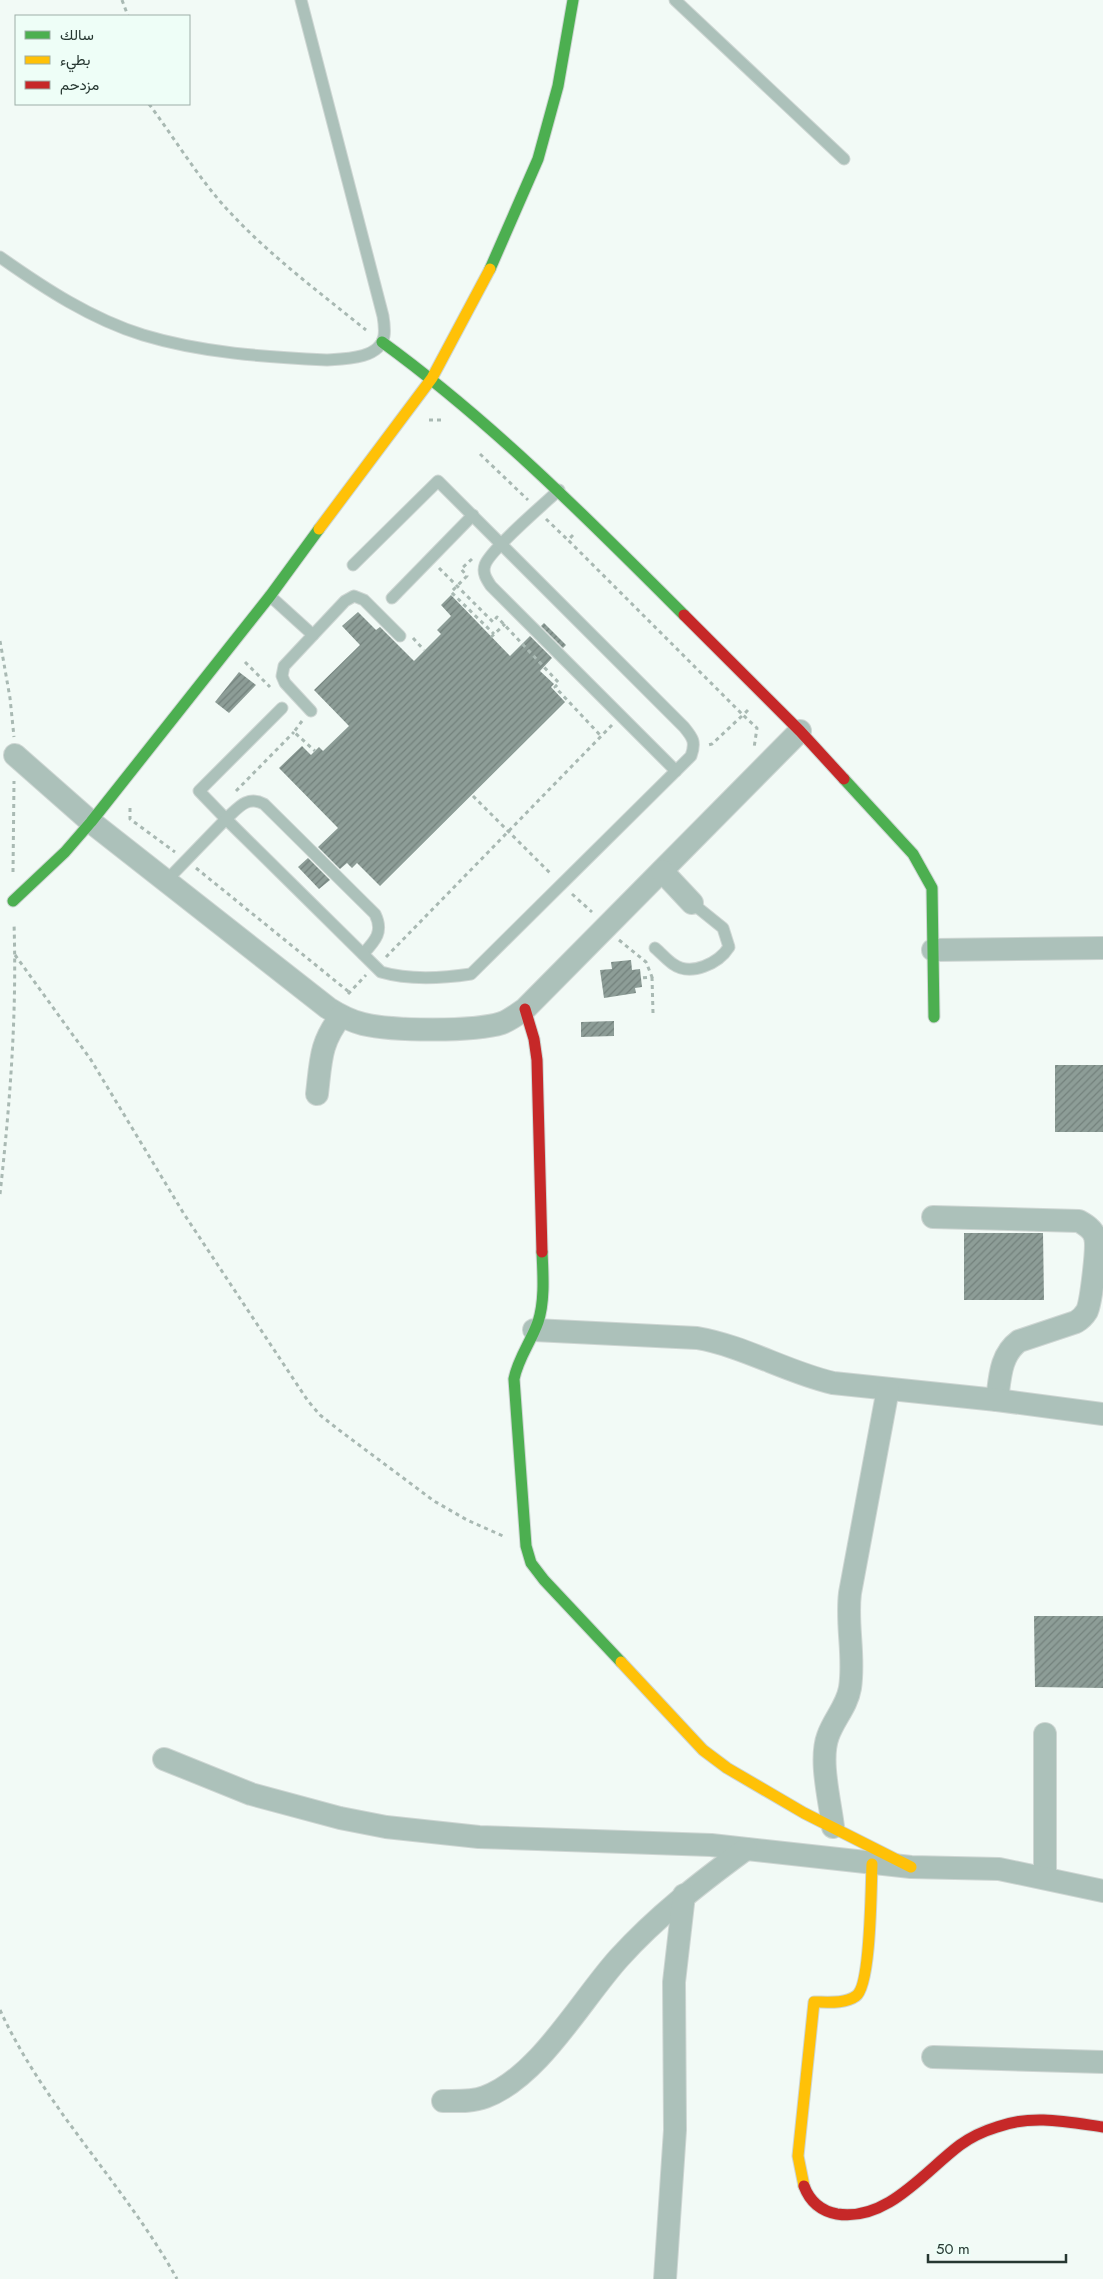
<svg xmlns="http://www.w3.org/2000/svg" width="1103" height="2279" viewBox="0 0 1103 2279" font-family="Jost,Vazirmatn,sans-serif">
  <style>
    .building { fill: url(#building-hatch) }
    .lines { fill: none; stroke-linecap: round; stroke-linejoin: round }
    .lane-casing { stroke: #ced6d3; stroke-width: 13 }
    .street-casing { stroke: #ced6d3; stroke-width: 24 }
    .fast-casing { stroke: #ced6d3; stroke-width: 13 }
    .slow-casing { stroke: #ced6d3; stroke-width: 13 }
    .jam-casing { stroke: #ced6d3; stroke-width: 13 }
    .path { stroke: #a9b9b3; stroke-width: 3; stroke-dasharray: 4 4; stroke-linecap: butt }
    .lane { stroke: #acc1ba; stroke-width: 11 }
    .street { stroke: #acc1ba; stroke-width: 22 }
    .fast { stroke: #4caf50; stroke-width: 11 }
    .slow { stroke: #ffc107; stroke-width: 11 }
    .jam { stroke: #c62828; stroke-width: 11 }
  </style>
  <defs>
    <pattern id="building-hatch" width="6" height="6" patternUnits="userSpaceOnUse" patternTransform="scale(1.25)"><rect width="6" height="6" fill="#8d9d97"/><path d="M-1 1l2-2M0 6l6-6M5 7l2-2" fill="none" stroke="#73817c"/></pattern>
  </defs>
  <rect width="100%" height="100%" fill="#f2faf6"/>
  <g class="building">
    <path d="M451 595 510 656 530 636 552 658 540 671 554 684 551 687 565 702 380 886 357 863 352 868 347 863 340 869 318 847 338 828 279 768 302 746 311 755 319 747 323 751 349 726 314 690 360 645 342 626 358 612 376 630 380 627 414 661 441 634 437 630 451 616 441 605Z"/>
    <path d="M544 623 566 645 563 648 541 626Z"/>
    <path d="M239 672 256 685 229 713 215 702Z"/>
    <path d="M308 858 330 880 319 889 298 867Z"/>
    <path d="M631 960 632 970 640 969 642 987 635 988 636 993 604 998 600 970 612 969 611 962Z"/>
    <path d="M614 1021V1036L581 1037V1022Z"/>
    <rect x="1055" y="1065" width="48" height="67"/>
    <path d="M964 1233H1043L1044 1300H964Z"/>
    <path d="M1034 1616H1103V1688L1035 1687Z"/>
  </g>
  <g class="lines">
    <g class="lane-casing">
      <g id="lane">
        <path d="M675 0 844 159"/>
        <path d="M0 257C44 288 91 319 143 335 202 353 266 357 327 360 345 359 380 359 384 336 385 330 384 322 383 316L301 0"/>
        <path d="M559 490C545 503 489 551 485 565 482 573 487 580 491 586L676 771"/>
        <path d="M270 596 313 635"/>
        <path d="M392 598 473 515"/>
        <path d="M282 708 199 791 226 819C238 808 247 795 264 804L375 914C384 932 375 941 363 954"/>
        <path d="M311 711 285 683 282 676 284 666 345 601 354 596 364 600 400 636"/>
        <path d="M166 881 226 819 381 972C408 980 444 978 471 974L691 756C696 742 693 738 684 727L438 481 353 565"/>
        <path d="M655 948C661 953 667 960 673 964 691 977 719 963 729 947L723 928 692 903"/>
      </g>
    </g>
    <g class="street-casing">
      <g id="street">
        <path d="M15 755 91 822 328 1008C339 1015 351 1021 363 1024 392 1031 474 1032 502 1023 510 1020 518 1014 525 1009L800 731"/>
        <path d="M662 871 692 903"/>
        <path d="M933 950 1103 948"/>
        <path d="M317 1094C321 1060 320 1043 341 1016"/>
        <path d="M933 1217 1079 1221C1086 1225 1093 1229 1095 1237 1098 1247 1091 1302 1087 1311 1084 1316 1081 1319 1076 1322L1019 1341C1000 1355 1000 1378 997 1400"/>
        <path d="M534 1330 697 1338C744 1346 786 1372 833 1383L997 1400 1103 1414"/>
        <path d="M1045 1734V1878"/>
        <path d="M164 1759 251 1794 340 1818 386 1827 479 1837 711 1845 911 1867 999 1869 1103 1891"/>
        <path d="M833 1827C830 1801 819 1760 828 1736 834 1719 847 1706 850 1688 855 1656 846 1625 850 1593L888 1389"/>
        <path d="M933 2057 1103 2062"/>
        <path d="M443 2101C457 2101 472 2102 485 2097 539 2077 581 2000 619 1958 657 1916 701 1882 746 1849"/>
        <path d="M665 2279 675 2130 674 1982 684 1895"/>
      </g>
    </g>
    <g class="fast-casing">
      <g id="fast">
        <path d="M490 269 538 159 558 86 573 0"/>
        <path d="M382 342C492 422 588 519 684 615"/>
        <path d="M844 779 913 854 932 888 934 1017"/>
        <path d="M13 901 65 852 91 822 270 596 319 529"/>
        <path d="M542 1252C543 1274 545 1301 538 1322 531 1342 518 1358 514 1379L526 1546 531 1563 544 1580 621 1662"/>
      </g>
    </g>
    <g class="slow-casing">
      <g id="slow">
        <path d="M319 529 432 378 490 269"/>
        <path d="M621 1662 703 1750 727 1768 804 1813 911 1867"/>
        <path d="M804 2186 798 2156 814 2002C827 2002 845 2004 856 1996 871 1986 871 1886 872 1864"/>
      </g>
    </g>
    <g class="jam-casing">
      <g id="jam">
        <path d="M684 615 800 731 844 779"/>
        <path d="M525 1009 534 1039 537 1060 542 1252"/>
        <path d="M804 2186C810 2202 821 2211 837 2214 887 2222 925 2171 960 2145 971 2137 984 2131 997 2127 1032 2114 1068 2122 1103 2127"/>
      </g>
    </g>
    <g class="path">
      <path d="M122 0 128 16"/>
      <path d="M149 104C172 135 193 169 218 199 261 249 314 288 366 330"/>
      <path d="M429 420H445"/>
      <path d="M480 454 528 500"/>
      <path d="M546 519 568 540"/>
      <path d="M573 535 568 540 743 715 712 744 708 745"/>
      <path d="M472 559 461 569 467 576 451 592 494 634"/>
      <path d="M439 568 493 622 497 617 559 683 555 687 601 736"/>
      <path d="M491 637 505 624"/>
      <path d="M413 638 424 650"/>
      <path d="M0 641 10 698 14 737"/>
      <path d="M245 662 270 687"/>
      <path d="M748 710 743 715 757 728 754 748"/>
      <path d="M302 721 294 732 315 751"/>
      <path d="M236 791 294 732"/>
      <path d="M473 796 551 874"/>
      <path d="M130 808V819L175 852"/>
      <path d="M196 868 349 992"/>
      <path d="M13 872 14 781"/>
      <path d="M572 894 592 912"/>
      <path d="M619 940 646 962 652 977 641 978"/>
      <path d="M15 955 91 1060 184 1214 308 1401 320 1415 339 1430 434 1501 467 1520 503 1536"/>
      <path d="M386 957 612 725"/>
      <path d="M652 977 653 1013"/>
      <path d="M348 994 366 975"/>
      <path d="M0 1194C10 1103 17 1015 14 923"/>
      <path d="M0 2010C45 2108 125 2185 177 2279"/>
    </g>
    <use href="#lane" class="lane"/>
    <use href="#street" class="street"/>
    <use href="#fast" class="fast"/>
    <use href="#slow" class="slow"/>
    <use href="#jam" class="jam"/>
  </g>
  <rect x="15" y="15" width="175" height="90" fill="#eefef7" stroke="#9eaea8"/>
  <rect x="25" y="31" width="25" height="8" fill="#4caf50" stroke="#9eaea8"/>
  <text x="60" y="40" font-size="15" fill="#263731">سالك</text>
  <rect x="25" y="56" width="25" height="8" fill="#ffc107" stroke="#9eaea8"/>
  <text x="60" y="65" font-size="15" fill="#263731">بطيء</text>
  <rect x="25" y="81" width="25" height="8" fill="#c62828" stroke="#9eaea8"/>
  <text x="60" y="90" font-size="15" fill="#263731">مزدحم</text>
  <path d="M928 2254v8h138v-8" fill="none" stroke="#263731" stroke-width="2.5"/>
  <text x="936" y="2254" font-size="15" fill="#263731" stroke="#eefef7" stroke-width="4" paint-order="stroke">50 m</text>
</svg>
